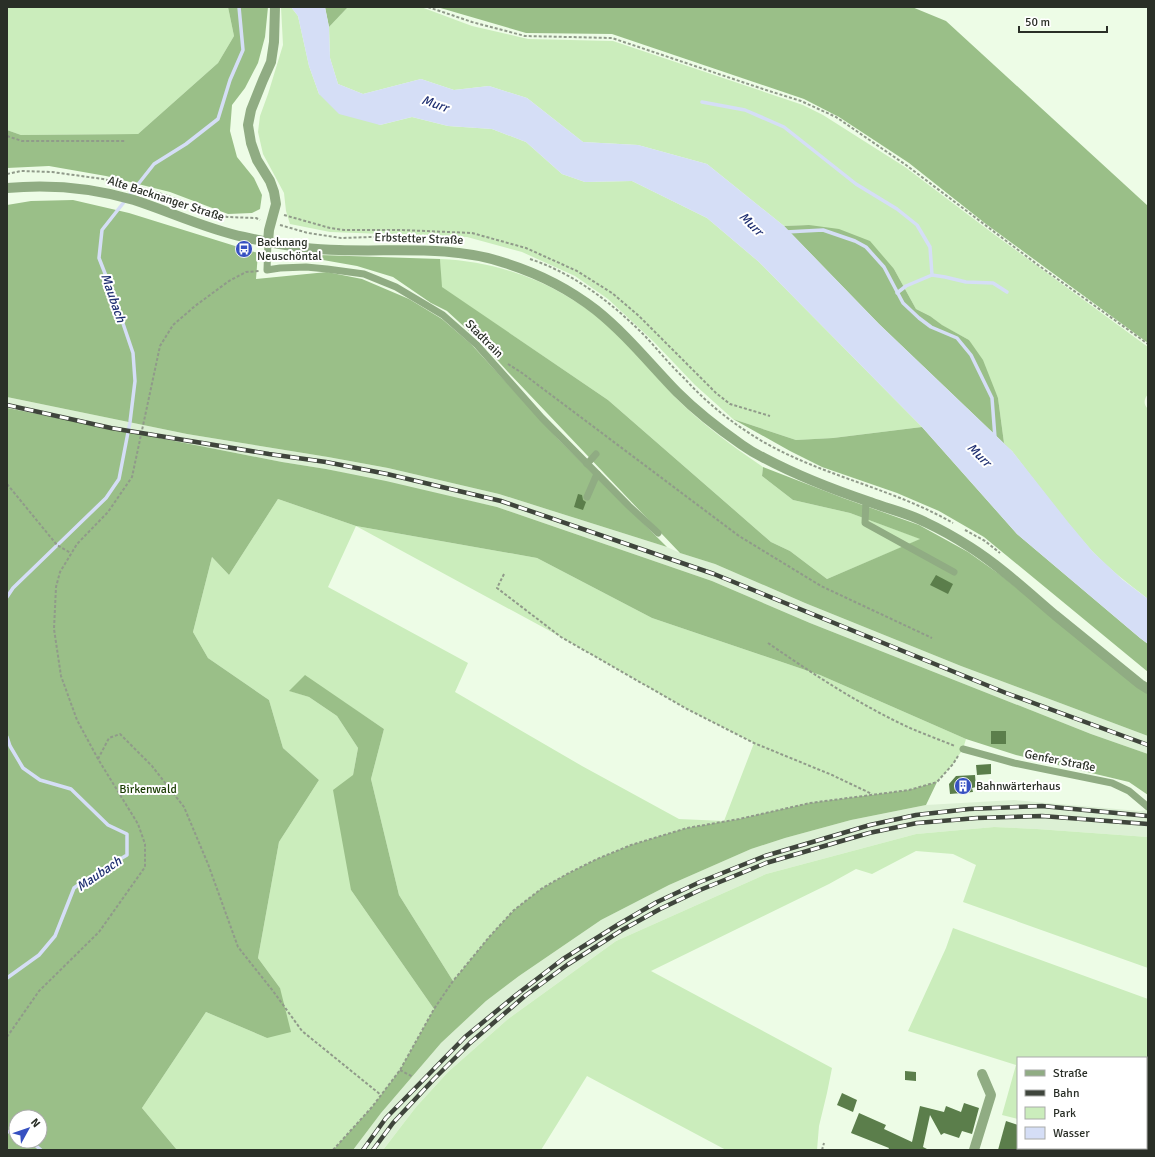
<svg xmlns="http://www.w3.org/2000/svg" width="1155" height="1157" viewBox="0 0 1155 1157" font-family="Signika,sans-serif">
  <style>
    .built { fill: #dcf0d4 }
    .green { fill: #cbedbc; fill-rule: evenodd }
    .forest { fill: #9abf88; fill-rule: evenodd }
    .water { fill: #d5def6 }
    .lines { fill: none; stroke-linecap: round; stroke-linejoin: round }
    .stream { stroke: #d5def6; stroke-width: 3.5 }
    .building { fill: #5b7e4b }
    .path { stroke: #909a8a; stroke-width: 2; stroke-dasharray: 3 2; stroke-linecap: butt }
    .service { stroke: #90ac83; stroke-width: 7 }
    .minor { stroke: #90ac83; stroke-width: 10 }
    .tertiary { stroke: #90ac83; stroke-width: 10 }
    .rail-casing { stroke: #3f453c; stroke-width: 4.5 }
    .rail { stroke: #fff; stroke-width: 3; stroke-dasharray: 9; stroke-linecap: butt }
    .labels { text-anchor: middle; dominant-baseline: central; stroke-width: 4; stroke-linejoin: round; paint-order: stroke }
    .street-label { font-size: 12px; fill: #2a2f27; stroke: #fff }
    .poi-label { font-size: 12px; fill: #2a2f27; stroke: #fff; text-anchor: start }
    .park-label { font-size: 12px; fill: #1a3c02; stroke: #fff }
    .water-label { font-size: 13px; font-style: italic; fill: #203072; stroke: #fff }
  </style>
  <rect width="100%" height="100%" fill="#edfce6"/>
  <g class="built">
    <path d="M7 397 187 434 328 457 388 468 499 494 667 547 680 553 715 564 805 603 961 666 1148 736V754L1091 734 810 623 712 581 497 507 326 469 282 462 7 409Z"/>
    <path d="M1014 800 1139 811 1148 810V837L1037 829 994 827 916 834 766 874 616 941 508 1019 448 1072 416 1107 383 1150H353L381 1113 441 1043 486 1001 519 976 601 920 669 885 751 849 785 838 851 820 926 805Z"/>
  </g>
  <g class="green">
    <path d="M7 7H228L234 36 218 63 138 134 21 135 7 130Z"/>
    <path d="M281 7H291L298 16 309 66 319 94 380 125 412 117 448 126 492 129 526 142 562 174 585 182 632 181 707 218 759 262 922 427 833 438 796 440 733 419 695 385 653 341 608 299 575 276 522 252 467 237 330 232 290 224 286 211 284 193 263 154 258 132 260 116 268 94 283 45Z"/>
    <path d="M348 7H421L472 26 528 39 613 41 803 105 823 115 905 167 995 235 1148 347V394C1144 399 1143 404 1148 409V599C1129 584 1109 569 1092 551 1064 520 1038 485 1012 451L1004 443 998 398 969 340 941 325 930 316 916 309 894 269 809 225 784 226 707 164 638 145 583 142 527 98 489 86 454 90 421 79 363 94 338 84 330 58 329 27Z"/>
    <path d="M440 259C509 262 567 288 618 334 638 353 656 377 675 397 702 424 732 446 763 467L762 476 793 500 850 513 921 539 827 579 790 551 771 542 608 400 441 287Z"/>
    <path d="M278 499 356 526 537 558 652 618 820 675 966 739 963 749 953 764 937 782 909 790 810 803 739 819 688 828 631 845 597 859 567 874 541 889 514 910 490 936 453 981 399 895 371 779 384 729 305 676 290 691 309 697 337 716 358 748 353 775 351 890 434 1009 400 1070 372 1107 333 1150H177L142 1108 206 1012 267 1038 280 988 258 958 279 842 319 780 283 748 269 700 208 658 193 632 212 557 229 575ZM356 526 561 637 687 709 754 743 724 821 679 819 582 766 455 692 468 663 328 587Z"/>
    <path d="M994 827 1037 829 1148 837V968L963 902 976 865 953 854 916 851 872 874 856 869 829 884 651 971 832 1068 827 1093 819 1126 817 1150H726L587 1076 541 1150H383L416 1107 448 1072 508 1019 616 941 766 874 916 834Z"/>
    <path d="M953 928 1148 999V1097L1146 1096V1058H1018V1119L1002 1115 1016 1065 908 1031 946 948Z"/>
  </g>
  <g class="forest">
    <path d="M228 7H268L265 37 258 63 245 88 232 105 230 131 237 157 254 178 262 195 260 209 252 213 228 214 170 192 106 176 49 166 7 168V130L21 135 138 134 218 63 234 36Z"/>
    <path d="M325 7H348L329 27Z"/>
    <path d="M437 7H912L946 21 1148 206V343L986 224 909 163 839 117 804 99 612 34 526 33Z"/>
    <path d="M73 200 129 213 258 253 256 279 327 272 362 279 409 299 442 319 471 344 559 440 667 547 499 494 388 468 328 457 187 434 7 397V205L31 201Z"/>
    <path d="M809 225 839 229 870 241 894 269 916 309 930 316 942 325 969 340 983 360 998 398 1004 443 1012 451 879 324 784 226Z"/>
    <path d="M289 254 440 259 442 287 608 400 771 542 790 551 827 579 920 539 850 513 793 500 762 476 763 467 843 498 919 525 968 552 1002 576 1148 694V736L961 666 805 603 715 564 680 553 508 372 482 343 447 311 431 303 393 277 357 266Z"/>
    <path d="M7 408 282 462 326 469 386 481 497 507 712 581 810 623 1091 734 1148 754V795L1129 782 1016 755 966 739 820 675 652 618 537 558 356 526 278 499 229 575 212 557 193 632 208 658 269 700 283 748 319 780 279 842 258 958 280 988 291 1032 267 1038 206 1012 142 1108 177 1150H7ZM16 1117H40V1141H16Z"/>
    <path d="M733 419 796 440 833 438 922 427 1017 534 1140 638 1148 644V672L984 537 939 511 897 493 822 467 790 451Z"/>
    <path d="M305 675 384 729 371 779 399 895 453 981 490 936 514 910 541 889 567 874 597 859 631 845 687 828 739 819 810 803 909 790 937 782 926 805 851 820 785 838 751 849 669 885 601 920 519 976 486 1001 441 1043 381 1113 353 1150H333L372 1107 400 1070 434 1009 351 890 333 790 353 775 358 748 337 716 309 697 289 691Z"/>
  </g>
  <path class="water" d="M291 7H325L329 27 330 58 338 84 363 94 421 79 454 90 489 86 527 98 583 142 638 145 707 164 784 226 879 324 1012 451 1068 522 1093 552 1123 580 1148 599V644L1140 638 1017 534 922 427 759 262 707 218 632 181 585 182 562 174 526 142 492 129 448 126 412 117 380 125 339 114 319 94 309 66 298 16Z"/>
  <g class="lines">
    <g class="stream">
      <path d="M702 102 745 110 784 127 856 184 897 209 917 225 930 247 932 275"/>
      <path d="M786 232 823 230 855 241 866 247 884 267 903 303 919 318 931 327 957 338 971 355 992 398 995 438"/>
      <path d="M897 293 906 286 932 275 945 277 966 282 993 283 1007 292"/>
      <path d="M7 597 13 588 106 498 119 479 130 422 135 381 133 353 113 294 99 258 102 230 154 164 186 144 218 119 230 80 243 50 239 7"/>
      <path d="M7 737 10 746 23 768 40 780 71 789 108 825 127 834V855L85 880 74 888 55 936 39 955 7 978"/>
      <path d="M7 1131 16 1135"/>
      <path d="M27 1141 35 1145 41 1150"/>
    </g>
  </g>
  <g class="building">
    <path d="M578 494 582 495 583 500 586 502 583 510 574 507Z"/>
    <path d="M936 575 953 584 948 594 930 585Z"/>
    <rect x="991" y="731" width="15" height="13"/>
    <path d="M991 764V774L977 775 976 765Z"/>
    <path d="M975 775 976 787 972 788 973 792 950 794 949 784 956 776Z"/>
    <path d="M905 1071 916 1072V1081L905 1080Z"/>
    <path d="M842 1093 857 1100 853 1112 837 1105Z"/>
    <path d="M964 1103 979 1108 972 1134 962 1131 959 1138 944 1133 941 1135 930 1115 923 1147 929 1150H888L889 1148 851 1133 859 1113 886 1125 884 1129 912 1142 920 1106 944 1112 946 1106 961 1112Z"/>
    <path d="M1006 1121 1018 1125V1150H998Z"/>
  </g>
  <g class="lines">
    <g class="path">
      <path d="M428 7 472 22 525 36 612 38 763 89 801 101 836 117 906 165 1038 265 1148 344"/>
      <path d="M7 136 22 141H125"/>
      <path d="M7 174 21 171 52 172 103 179 140 187 168 196 227 217 256 218 260 220"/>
      <path d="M284 215 330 228 344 230H402L472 233 526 248 577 271 612 293 639 316 716 393 730 404 770 416"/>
      <path d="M280 225 308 233 341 238 371 237 440 239 448 240"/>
      <path d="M530 259C575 274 612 303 645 336 658 350 670 365 684 378 702 398 723 416 746 431 809 474 887 485 953 523"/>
      <path d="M508 364 522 373 739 536 821 586 932 638"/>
      <path d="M1148 399V403"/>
      <path d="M7 484 57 545 71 553"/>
      <path d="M965 530 985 541 1000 553"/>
      <path d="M504 574 497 588 561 637 687 709 754 743 832 775 872 794"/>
      <path d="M768 643C813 674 860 705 910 728 924 734 940 740 955 746"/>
      <path d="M98 759 109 738 120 734 152 766 184 807 208 864 238 947 273 991 302 1031 381 1095"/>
      <path d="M7 1037 39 991 99 932 145 867V844L138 824 98 759 77 720 61 676 54 629 56 587 60 572 77 544 108 512 132 477 160 346 173 325 195 306 229 281 246 272 259 271"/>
      <path d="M400 1070 413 1077"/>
      <path d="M333 1150 372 1107 400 1070 434 1009 453 981 490 936 514 910 541 889 567 874 597 859 631 845 687 828 739 819 810 803 909 790 937 782 953 764 958 756"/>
      <path d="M822 1150 824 1143"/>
    </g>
    <g class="service">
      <path d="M268 242 267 270 280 268 306 267 327 269 364 274 396 287 443 315 477 345 542 418 629 506 658 533"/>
      <path d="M587 464 596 454"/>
      <path d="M587 497 597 474"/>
      <path d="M866 501 865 523 954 572"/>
      <path d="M963 749 1014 763 1112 783 1129 791 1148 807"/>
    </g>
    <g class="minor">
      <path d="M1146 1132 1148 1128"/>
      <path d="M974 1150 991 1095 982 1074"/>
      <path d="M1138 1150 1139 1148"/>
    </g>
    <g class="tertiary">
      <path d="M7 188C50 184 93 188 134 200 171 212 206 229 244 237 275 244 307 250 339 250 395 252 451 245 505 263 537 273 569 289 596 310 626 334 650 364 677 392 697 412 719 429 742 445 749 450 756 454 764 458 798 476 834 490 870 502 888 509 908 513 925 522 940 529 956 538 970 547 1000 566 1028 592 1055 615 1083 638 1112 661 1140 684L1148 689"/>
      <path d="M268 242 269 230 276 204 274 192 270 181 257 160 251 143 248 125 251 110 263 80 271 62 274 42 275 7"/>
    </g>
    <g class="rail-casing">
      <g id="rail">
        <path d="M7 405 111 428 269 454 326 462 387 474 501 501 714 574 1006 693 1148 745"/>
        <path d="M363 1150 386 1118 429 1074 465 1037 516 995 563 959 619 924 657 902 700 882 765 856 870 825 916 815 969 809 1042 806 1148 816"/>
        <path d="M373 1150 393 1123 434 1079 470 1043 526 995 567 965 622 930 660 909 700 890 766 863 869 833 917 823 977 818 1042 816 1148 824"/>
      </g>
    </g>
    <use href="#rail" class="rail"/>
  </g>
  <defs>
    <g id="bus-disc" transform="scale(0.9)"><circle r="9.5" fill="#3650c1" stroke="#fff"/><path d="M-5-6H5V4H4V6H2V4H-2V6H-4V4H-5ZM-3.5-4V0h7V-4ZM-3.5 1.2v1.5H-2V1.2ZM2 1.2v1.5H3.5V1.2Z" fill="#fff"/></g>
    <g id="building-disc" transform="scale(0.9)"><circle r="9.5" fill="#3650c1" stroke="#fff"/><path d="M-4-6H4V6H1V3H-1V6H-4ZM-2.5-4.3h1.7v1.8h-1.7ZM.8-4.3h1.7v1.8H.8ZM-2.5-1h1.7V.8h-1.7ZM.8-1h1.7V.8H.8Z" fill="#fff"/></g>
  </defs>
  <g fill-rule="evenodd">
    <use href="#bus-disc" x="244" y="249"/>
    <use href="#building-disc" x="963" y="786"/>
  </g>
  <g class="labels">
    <g class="street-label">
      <text transform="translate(166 199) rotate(18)">Alte Backnanger Straße</text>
      <text transform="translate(419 239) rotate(2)">Erbstetter Straße</text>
      <text transform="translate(484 339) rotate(45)">Stadtrain</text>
      <text transform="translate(1060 761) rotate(11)">Genfer Straße</text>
    </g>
    <g class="poi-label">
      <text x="257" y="242">Backnang<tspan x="257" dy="14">Neuschöntal</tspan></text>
      <text x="976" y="786">Bahnwärterhaus</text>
    </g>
    <g class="park-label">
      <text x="148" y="789">Birkenwald</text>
    </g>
    <g class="water-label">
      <text transform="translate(435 104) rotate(19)">Murr</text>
      <text transform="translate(751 224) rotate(45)">Murr</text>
      <text transform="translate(113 298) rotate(71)">Maubach</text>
      <text transform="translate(979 455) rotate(45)">Murr</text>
      <text transform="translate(99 874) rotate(-34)">Maubach</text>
    </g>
  </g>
  <rect width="1155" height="1157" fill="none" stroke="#2a2f27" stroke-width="16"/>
  <rect x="1017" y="1057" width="130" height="92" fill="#ffffff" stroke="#aaaca9"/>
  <rect x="1025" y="1070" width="20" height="6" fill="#90ac83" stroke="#aaaca9"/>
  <text x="1053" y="1077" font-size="12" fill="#2a2f27">Straße</text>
  <rect x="1025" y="1090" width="20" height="6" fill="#3f453c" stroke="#aaaca9"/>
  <text x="1053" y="1097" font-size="12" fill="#2a2f27">Bahn</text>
  <rect x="1025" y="1107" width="20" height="12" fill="#cbedbc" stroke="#aaaca9"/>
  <text x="1053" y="1117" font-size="12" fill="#2a2f27">Park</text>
  <rect x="1025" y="1127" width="20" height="12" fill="#d5def6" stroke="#aaaca9"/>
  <text x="1053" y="1137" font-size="12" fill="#2a2f27">Wasser</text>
  <g transform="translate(28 1129) rotate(50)"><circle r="19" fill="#ffffff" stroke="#aaaca9"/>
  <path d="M0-3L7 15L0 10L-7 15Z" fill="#3650c1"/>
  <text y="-6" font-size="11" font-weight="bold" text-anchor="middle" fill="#2a2f27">N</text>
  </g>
  <path d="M1019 26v6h88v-6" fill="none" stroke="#2a2f27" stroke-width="2"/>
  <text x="1025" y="26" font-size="12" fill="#2a2f27" stroke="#ffffff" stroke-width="3" paint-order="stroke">50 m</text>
</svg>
